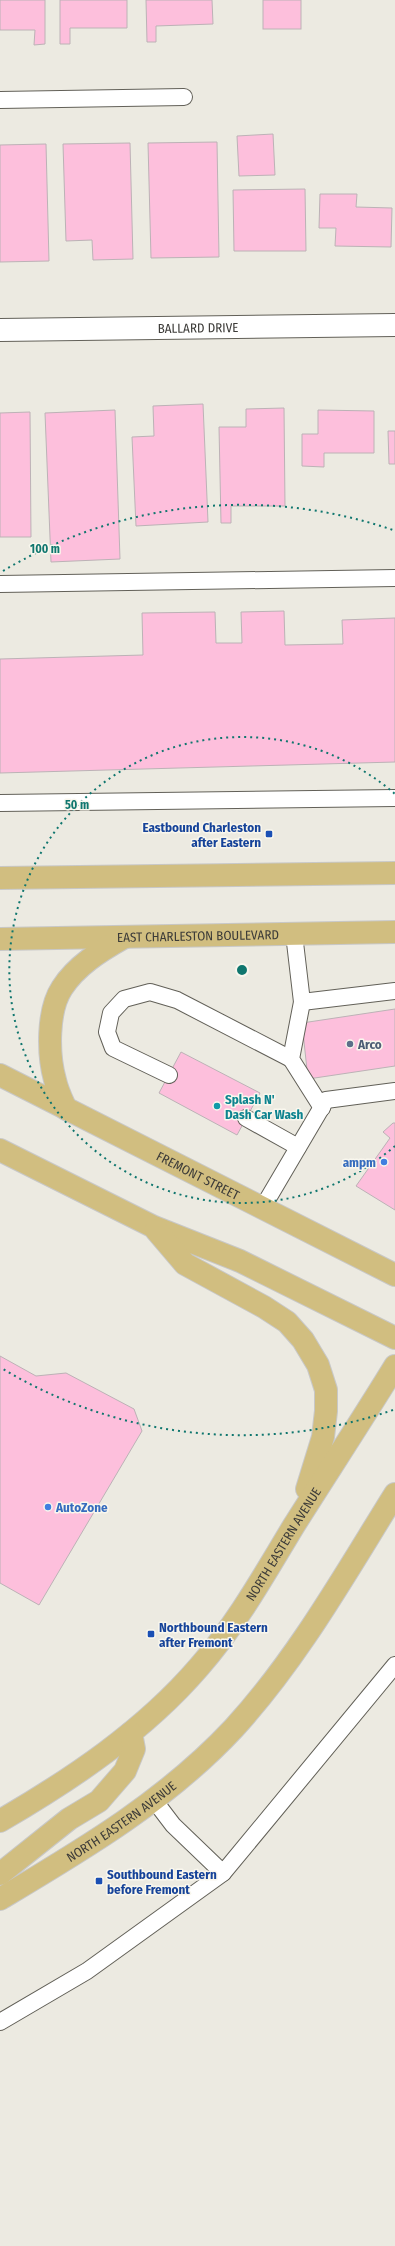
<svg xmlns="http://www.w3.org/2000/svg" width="395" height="2246" viewBox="0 0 395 2246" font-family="'Fira Sans Condensed',sans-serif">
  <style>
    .building { fill: #fdbfdc; stroke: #bcb2b6 }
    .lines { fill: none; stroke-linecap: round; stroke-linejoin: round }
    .service-casing { stroke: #626058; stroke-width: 18 }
    .minor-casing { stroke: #626058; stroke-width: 24 }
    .primary-casing { stroke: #c8c8c7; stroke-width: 24 }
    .service { stroke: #fff; stroke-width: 16 }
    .minor { stroke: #fff; stroke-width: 22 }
    .primary { stroke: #d1be80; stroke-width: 22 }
    .ring { fill: none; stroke: #0f766e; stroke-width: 2; stroke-dasharray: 2 4 }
    .transit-dot { fill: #1a4fb4; stroke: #f9f7ee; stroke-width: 1.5 }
    .service-dot { fill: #5c6f8a; stroke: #f9f7ee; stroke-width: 1.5 }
    .culture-dot { fill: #0f9aa8; stroke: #f9f7ee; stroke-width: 1.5 }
    .shop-dot { fill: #3f7fe0; stroke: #f9f7ee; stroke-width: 1.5 }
    .labels { text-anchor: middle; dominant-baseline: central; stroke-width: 3; stroke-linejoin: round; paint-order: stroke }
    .street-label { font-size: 13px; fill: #3c3b38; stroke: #f9f7ee }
    .transit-label { font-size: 13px; font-weight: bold; fill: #164399; stroke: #f9f7ee; text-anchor: start }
    .service-label { font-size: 13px; font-weight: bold; fill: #4e5e75; stroke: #f9f7ee; text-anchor: start }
    .culture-label { font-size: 13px; font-weight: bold; fill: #0d838f; stroke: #f9f7ee; text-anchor: start }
    .shop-label { font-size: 13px; font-weight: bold; fill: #366cbe; stroke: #f9f7ee; text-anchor: end }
    .centre { fill: #0f766e; stroke: #f9f7ee; stroke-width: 2 }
    .ring-label { font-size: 12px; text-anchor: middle; font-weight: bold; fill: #0f766e; stroke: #f9f7ee; stroke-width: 3; stroke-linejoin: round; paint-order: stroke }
  </style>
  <rect width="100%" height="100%" fill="#eceae1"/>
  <g class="building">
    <path d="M0 0H45V44L34 45 35 30H0Z"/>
    <path d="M60 0H127V28H70V44H60Z"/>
    <path d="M146 0H212L213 24 156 26V42H147Z"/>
    <rect x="263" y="0" width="38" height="29"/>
    <path d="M273 134 275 175 239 176 237 136Z"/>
    <path d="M217 142 219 257 151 258 148 143Z"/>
    <path d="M130 143 133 259 93 260 92 240 66 241 63 144Z"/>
    <path d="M46 144 49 261 0 262V145Z"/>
    <path d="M305 189 306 251H234L233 190Z"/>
    <path d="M320 194H357L356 207 392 208 391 247 335 246 336 228H319Z"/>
    <path d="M203 404 208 522 136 526 132 437 154 436 153 406Z"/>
    <path d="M284 408 285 506H231V523H221L219 427H246V409Z"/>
    <path d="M115 410 120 559 51 562 45 413Z"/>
    <path d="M318 410 374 411V453H324V467L302 466V434H318Z"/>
    <path d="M30 412 31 537H0V413Z"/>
    <path d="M388 431H395V464H389Z"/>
    <path d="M284 611 285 645 343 644 342 620 395 618V762L0 773V659L143 655 142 613 215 612 216 643H242L241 612Z"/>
    <path d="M395 1009V1066L308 1079 302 1023Z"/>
    <path d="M181 1052 260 1093 237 1135 159 1093Z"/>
    <path d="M393 1123H395V1210L356 1186 390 1138 383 1132Z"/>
    <path d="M0 1356 36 1376 66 1373 134 1409 142 1431 39 1605 0 1583Z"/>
  </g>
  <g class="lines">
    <g class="service-casing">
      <g id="service">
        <path d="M0 100 184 97"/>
        <path d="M0 584 395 578"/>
        <path d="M0 803 395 798"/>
        <path d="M294 934 302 1002 395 991"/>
        <path d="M302 1002 291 1059 322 1108"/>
        <path d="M169 1075 113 1048 107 1032 111 1013 124 999 150 992 177 1000 291 1059"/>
        <path d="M246 1118 298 1147"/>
        <path d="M263 1207 326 1100 395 1091"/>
        <path d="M154 1800 173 1825 223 1873 395 1665"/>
        <path d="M0 2022 87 1971 223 1873"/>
      </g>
    </g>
    <g class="minor-casing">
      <g id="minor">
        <path id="s1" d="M0 330 395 325"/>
      </g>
    </g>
    <g class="primary-casing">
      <g id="primary">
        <path d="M0 878 395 873"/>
        <path id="s2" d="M0 939 395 932"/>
        <path id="s3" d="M0 1075 395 1275"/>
        <path d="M66 1109C62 1100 57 1090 55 1080 48 1055 47 1011 62 988 76 966 100 951 123 938"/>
        <path d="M0 1150 154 1227 240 1261 395 1338"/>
        <path d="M156 1230 185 1264 264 1307 287 1322 303 1340 318 1365 326 1390V1411L323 1437 307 1489"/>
        <path id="s4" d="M0 1821C72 1779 144 1731 199 1667 236 1625 264 1575 293 1527 327 1473 362 1420 395 1366"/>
        <path d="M0 1874 69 1819 99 1801 125 1771 134 1749 131 1733"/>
        <path id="s5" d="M0 1899C84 1849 167 1800 234 1728 298 1658 345 1574 395 1494"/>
      </g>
    </g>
    <use href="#service" class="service"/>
    <use href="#minor" class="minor"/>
    <use href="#primary" class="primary"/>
  </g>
  <g class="ring">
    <path d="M395 1146A233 233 0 1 1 395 794"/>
    <path d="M393 1410A465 465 0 0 1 3 1369M3 571A465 465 0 0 1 393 530"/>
  </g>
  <g class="transit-dot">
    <rect x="265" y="830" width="8" height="8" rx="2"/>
    <rect x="147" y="1630" width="8" height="8" rx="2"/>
    <rect x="95" y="1877" width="8" height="8" rx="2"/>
  </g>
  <circle class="service-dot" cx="350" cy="1044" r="4"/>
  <circle class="culture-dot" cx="217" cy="1106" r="4"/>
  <g class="shop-dot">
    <circle cx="384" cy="1162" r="4"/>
    <circle cx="48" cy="1507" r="4"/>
  </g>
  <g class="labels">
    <g class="street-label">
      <text stroke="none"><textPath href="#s1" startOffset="198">BALLARD DRIVE</textPath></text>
      <text stroke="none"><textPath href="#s2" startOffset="198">EAST CHARLESTON BOULEVARD</textPath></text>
      <text stroke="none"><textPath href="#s3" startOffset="222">FREMONT STREET</textPath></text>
      <text stroke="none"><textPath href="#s4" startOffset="402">NORTH EASTERN AVENUE</textPath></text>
      <text stroke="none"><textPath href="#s5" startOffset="144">NORTH EASTERN AVENUE</textPath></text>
    </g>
    <g class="transit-label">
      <text x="261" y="827" text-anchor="end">Eastbound Charleston<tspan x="261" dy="15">after Eastern</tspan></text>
      <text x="159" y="1627">Northbound Eastern<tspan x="159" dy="15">after Fremont</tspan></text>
      <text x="107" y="1874">Southbound Eastern<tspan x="107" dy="15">before Fremont</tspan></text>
    </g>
    <g class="service-label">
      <text x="358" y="1044">Arco</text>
    </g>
    <g class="culture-label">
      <text x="225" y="1099">Splash N'<tspan x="225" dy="15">Dash Car Wash</tspan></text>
    </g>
    <g class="shop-label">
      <text x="376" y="1162">ampm</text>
      <text x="56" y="1507" text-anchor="start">AutoZone</text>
    </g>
  </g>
  <circle cx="242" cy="970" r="6" class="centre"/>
  <g class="ring-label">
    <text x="45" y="553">100 m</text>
    <text x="77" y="809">50 m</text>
  </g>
</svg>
